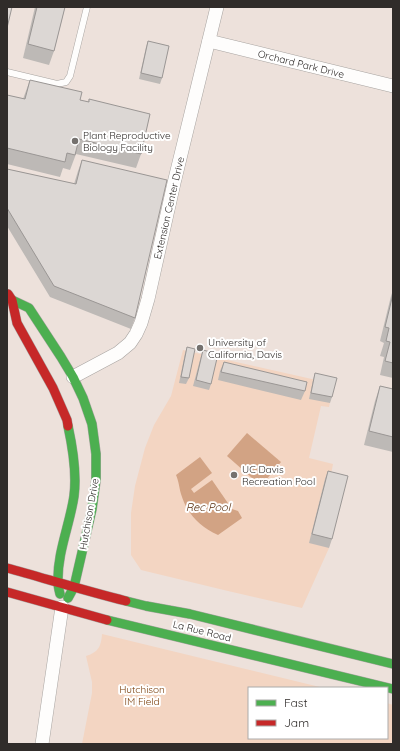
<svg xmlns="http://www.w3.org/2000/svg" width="400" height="751" viewBox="0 0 400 751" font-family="Quicksand,sans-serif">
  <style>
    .built { fill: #ede1db; fill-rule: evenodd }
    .green { fill: #f3d5c2 }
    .water { fill: #d2a384 }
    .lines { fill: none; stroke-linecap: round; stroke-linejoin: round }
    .lane-casing { stroke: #a8a4a1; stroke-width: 7 }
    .street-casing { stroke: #a8a4a1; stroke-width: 14 }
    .fast-casing { stroke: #a8a4a1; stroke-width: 10 }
    .jam-casing { stroke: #a8a4a1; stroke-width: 10 }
    .lane { stroke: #fefdfc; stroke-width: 6 }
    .street { stroke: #fefdfc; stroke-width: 13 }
    .fast { stroke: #4caf50; stroke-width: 9 }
    .jam { stroke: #c62828; stroke-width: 9 }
    .wall { fill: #bdb9b6 }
    .building { fill: #dcd7d4; stroke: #9a9694 }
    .poi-dot { fill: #75716e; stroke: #fff; stroke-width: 1.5 }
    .labels { text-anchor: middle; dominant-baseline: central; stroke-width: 4; stroke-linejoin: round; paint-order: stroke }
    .street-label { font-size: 10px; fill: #302c2a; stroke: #fff }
    .poi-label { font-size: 10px; fill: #302c2a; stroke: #fff; text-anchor: start }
    .park-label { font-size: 10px; fill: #783c08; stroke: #fff }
    .water-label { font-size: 11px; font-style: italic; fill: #592e0d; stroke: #fff }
  </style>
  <rect width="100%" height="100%" fill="#f6f0ec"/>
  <path class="built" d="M7 7H393V744H7ZM249 688H387V738H249Z"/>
  <g class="green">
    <path d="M183 350 334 384 329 407 321 406 309 458 333 464 330 480 345 484 329 548 302 608 228 591 141 570 131 555V513L135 486 145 448 154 425 171 396Z"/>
    <path d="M102 634 324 688H249V738H387V703L393 705V744H82L92 693V682L86 656C99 652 101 646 102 634Z"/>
  </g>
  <g class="water">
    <path d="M247 433 281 462 261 486 227 456Z"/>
    <path d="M200 457 212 473 191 489 194 493 212 480 232 509 238 511 242 518 218 535C199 526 187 514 181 494 179 487 179 482 176 475Z"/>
  </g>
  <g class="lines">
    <g class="lane-casing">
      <path id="lane" d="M7 72 57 84 66 82 70 76 87 7"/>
    </g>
    <g class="street-casing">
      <g id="street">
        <path d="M209 41 307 65 393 86"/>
        <path d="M73 377 118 353 130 343 136 334 141 323 148 299 174 183 217 7"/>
        <path d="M42 744 62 607"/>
      </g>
    </g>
    <g class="fast-casing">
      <g id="fast">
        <path d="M12 300 29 308 61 357 73 377 83 398 92 424 96 454V480L92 509 74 587 68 598"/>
        <path d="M60 594C59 590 58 586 58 582 57 553 70 524 74 496 77 473 73 449 68 426"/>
        <path d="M126 601 146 606 190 614 393 664"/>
        <path d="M107 620 393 689"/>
      </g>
    </g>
    <g class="jam-casing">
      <g id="jam">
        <path d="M8 294 12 300 17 323 53 388 67 420 68 426"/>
        <path d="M7 568C47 579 86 591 126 601"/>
        <path d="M7 592 107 620"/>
      </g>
    </g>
    <use href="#lane" class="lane"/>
    <use href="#street" class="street"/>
    <use href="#fast" class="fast"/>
    <use href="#jam" class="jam"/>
  </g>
  <g class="wall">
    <path d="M35 7H65L54 51 49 65 23 58Z"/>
    <path d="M148 41 162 78 160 84 139 79 146 47Z"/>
    <path d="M30 80 80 100 88 102 89 99 141 154 136 168 76 154 70 170 63 168 60 177 7 164V95L23 99Z"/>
    <path d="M82 160 135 318 131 329 50 297 7 226V169L74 184 78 171Z"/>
    <path d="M393 290V378L380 375 384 357 380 356 384 343 380 341 391 296Z"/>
    <path d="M187 347 189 378 186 384 179 383 185 353Z"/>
    <path d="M203 350 211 384 209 390 193 386 201 356Z"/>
    <path d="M224 362 305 391 301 400 218 380 220 371Z"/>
    <path d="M315 373 332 397 330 403 309 399 313 380Z"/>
    <path d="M380 386 393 389V452L364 445 375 401Z"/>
    <path d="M328 471 332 539 329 548 309 543 325 479Z"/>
  </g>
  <g class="building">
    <path d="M7 7H12L7 28Z"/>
    <path d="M37 7H65L54 51 28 44Z"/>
    <path d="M148 41 169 46 162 78 141 73Z"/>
    <path d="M30 80 82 92 80 100 89 102V99L150 114 141 154 79 139 75 155 67 153 65 162 7 148V95L25 99Z"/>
    <path d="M82 160 167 180 135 318 54 286 7 208V169L76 184Z"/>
    <path d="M393 294V363L385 361 390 342 386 341 389 328 385 327Z"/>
    <path d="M187 347 195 349 189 378 181 377Z"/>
    <path d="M203 350 218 354 211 384 196 380Z"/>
    <path d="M224 362 307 382 305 391 221 372Z"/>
    <path d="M315 373 337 378 332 397 311 393Z"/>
    <path d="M380 386 393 389V437L369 431Z"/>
    <path d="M328 471 348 476 332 539 312 534Z"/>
  </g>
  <g class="poi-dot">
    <circle cx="75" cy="141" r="4"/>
    <circle cx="200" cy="348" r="4"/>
    <circle cx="234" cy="475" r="4"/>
  </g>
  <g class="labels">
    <g class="street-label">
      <text transform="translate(301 64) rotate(14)">Orchard Park Drive</text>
      <text transform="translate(169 208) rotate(-77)">Extension Center Drive</text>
      <text transform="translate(89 514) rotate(-80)">Hutchison Drive</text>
      <text transform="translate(202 631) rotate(14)">La Rue Road</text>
    </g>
    <g class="poi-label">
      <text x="83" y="135">Plant Reproductive<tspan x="83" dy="12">Biology Facility</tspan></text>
      <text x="208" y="342">University of<tspan x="208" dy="12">California, Davis</tspan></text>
      <text x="242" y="469">UC Davis<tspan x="242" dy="12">Recreation Pool</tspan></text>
    </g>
    <g class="park-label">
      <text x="142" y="689">Hutchison<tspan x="142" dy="12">IM Field</tspan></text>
    </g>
    <g class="water-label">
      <text x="208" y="507">Rec Pool</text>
    </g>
  </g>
  <rect width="400" height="751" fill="none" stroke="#302c2a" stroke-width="16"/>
  <rect x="248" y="687" width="140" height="52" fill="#ffffff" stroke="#acabaa"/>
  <rect x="256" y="700" width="20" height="6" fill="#4caf50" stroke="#acabaa"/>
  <text x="284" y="707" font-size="12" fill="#302c2a">Fast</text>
  <rect x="256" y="720" width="20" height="6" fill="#c62828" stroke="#acabaa"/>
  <text x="284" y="727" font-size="12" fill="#302c2a">Jam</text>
</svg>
